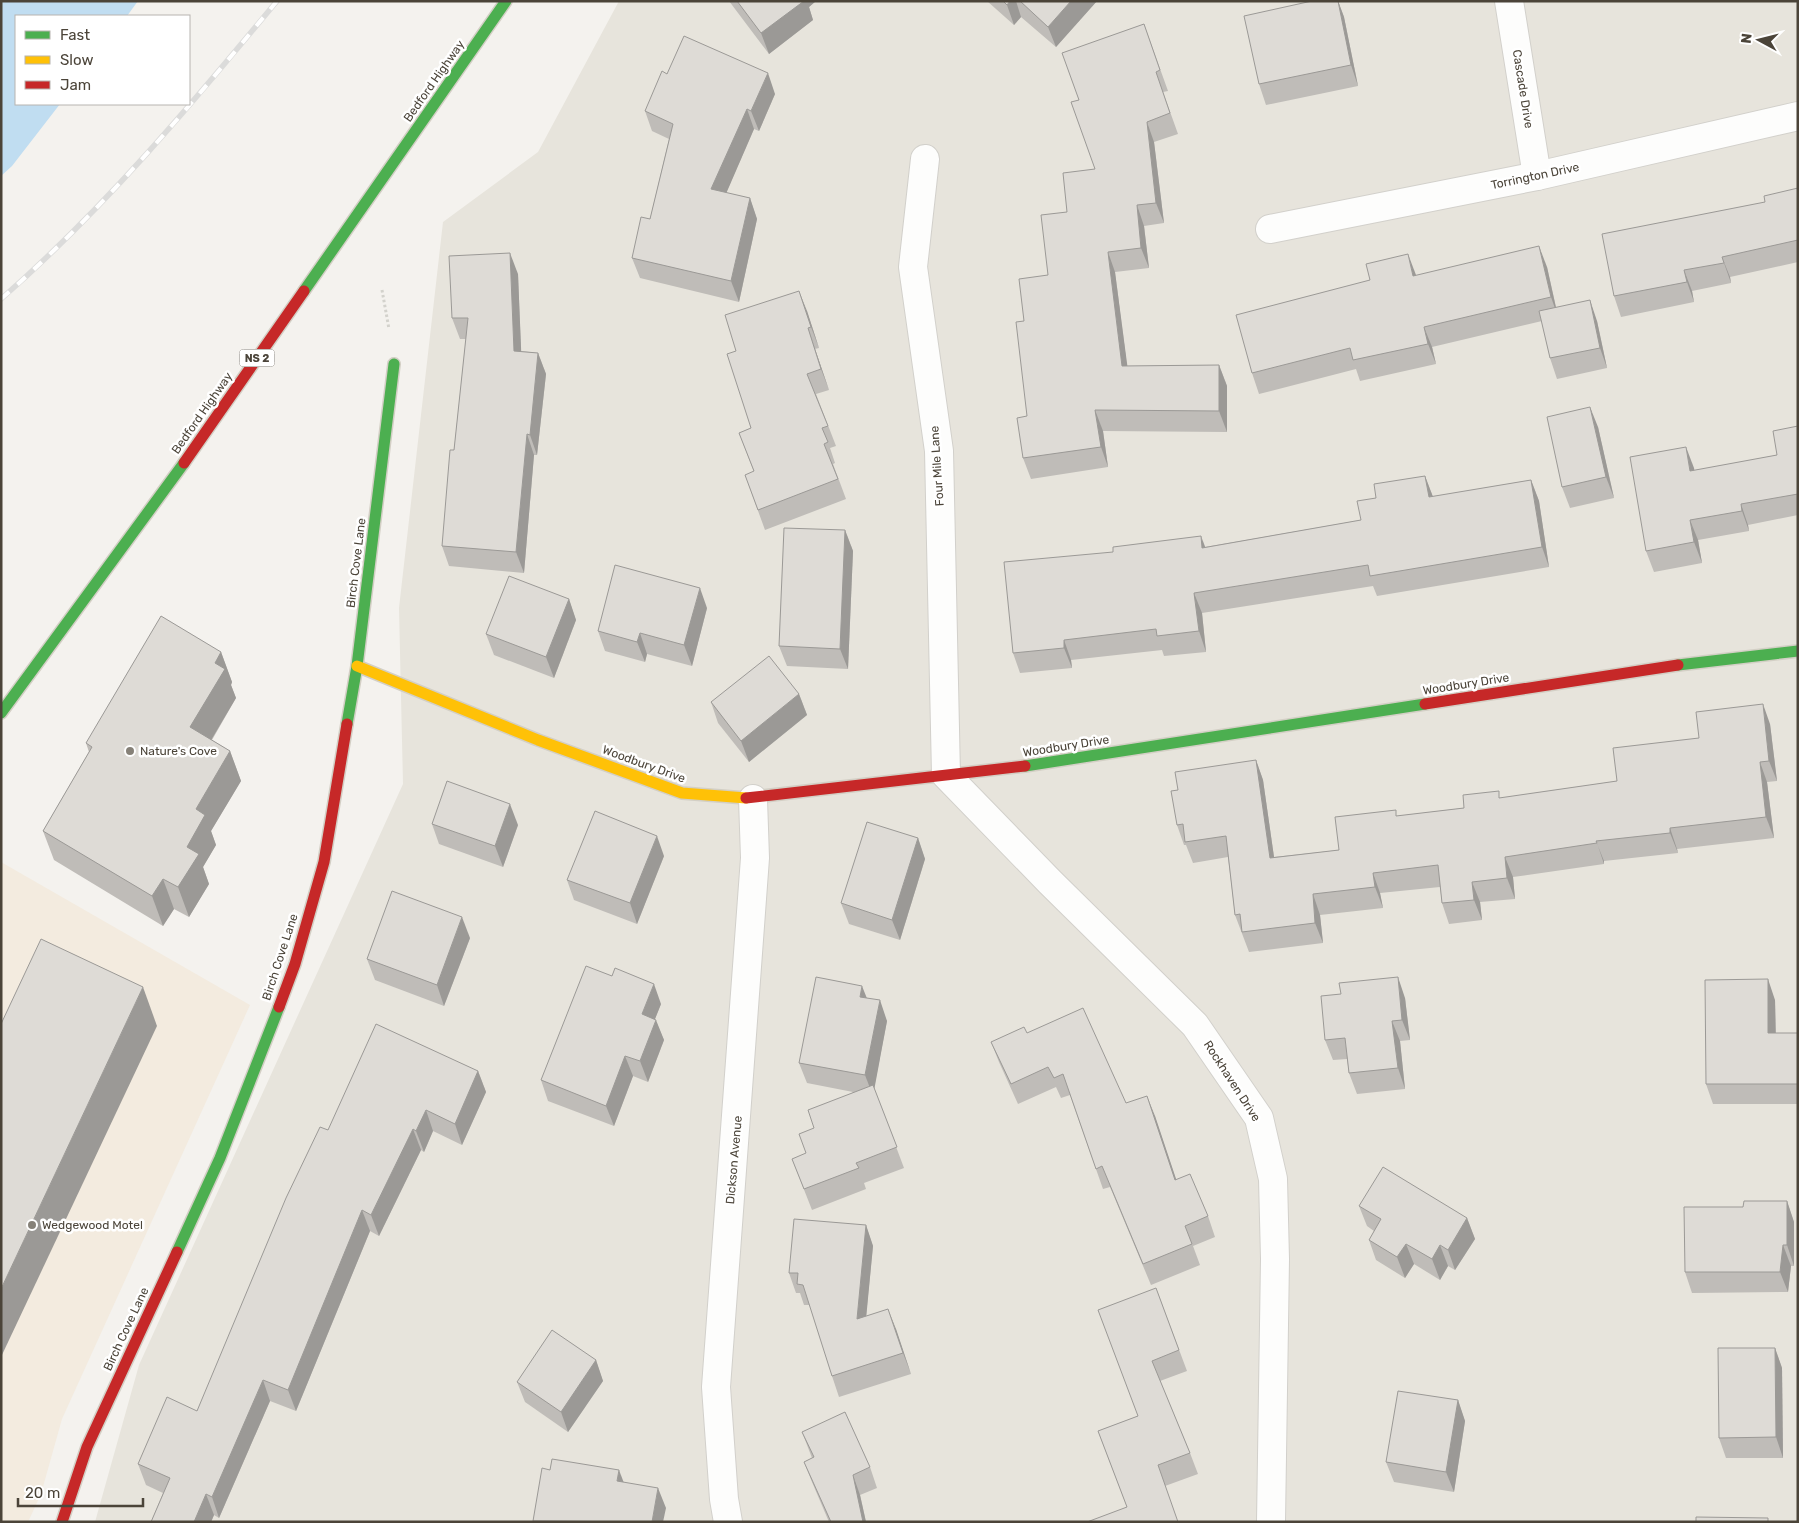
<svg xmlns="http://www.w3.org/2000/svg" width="1799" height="1523" viewBox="0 0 1799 1523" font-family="Rubik,sans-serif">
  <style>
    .residential { fill: #e7e4dc }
    .commercial { fill: #f3ebdf }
    .water { fill: #c0ddf1 }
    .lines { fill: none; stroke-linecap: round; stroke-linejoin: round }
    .street-casing { stroke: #d2d0cb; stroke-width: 30 }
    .fast-casing { stroke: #d3cfc5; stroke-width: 14 }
    .slow-casing { stroke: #d3cfc5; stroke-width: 14 }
    .jam-casing { stroke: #d3cfc5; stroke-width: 14 }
    .path { stroke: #d3d2cc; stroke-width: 3; stroke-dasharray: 2.5 2.5; stroke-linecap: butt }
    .street { stroke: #fdfdfc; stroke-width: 28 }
    .fast { stroke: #4caf50; stroke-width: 11 }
    .slow { stroke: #ffc107; stroke-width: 11 }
    .jam { stroke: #c62828; stroke-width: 11 }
    .rail-casing { stroke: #dbdbda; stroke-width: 5.5 }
    .rail { stroke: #fff; stroke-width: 4; stroke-dasharray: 11; stroke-linecap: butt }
    .wall { fill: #bfbcb8 }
    .shaded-wall { fill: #9b9996 }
    .building { fill: #dedbd6; stroke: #9b9996 }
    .poi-dot { fill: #868178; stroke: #fff; stroke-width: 2 }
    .labels { text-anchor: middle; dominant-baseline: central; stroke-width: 5; stroke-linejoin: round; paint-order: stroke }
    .shield { fill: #fff; stroke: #817c74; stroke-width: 1 }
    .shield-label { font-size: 11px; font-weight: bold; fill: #4b4439 }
    .street-label { font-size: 12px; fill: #4b4439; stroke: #fff }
    .poi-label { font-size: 12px; fill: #4b4439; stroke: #fff; text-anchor: start }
  </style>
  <rect width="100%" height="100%" fill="#f4f2ee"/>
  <path class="residential" d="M619 1H1798V1522H95L139 1365 403 784 399 608 443 222 538 152Z"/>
  <path class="commercial" d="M1 862 250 1005 62 1419 41 1494 28 1522H1Z"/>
  <path class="water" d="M1 1H138L127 16H16V104H60L12 166 1 176Z"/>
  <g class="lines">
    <g class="street-casing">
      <g id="street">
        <path d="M1509 1 1537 176"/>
        <path d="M925 159 913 267 939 451 946 775 1050 882 1195 1025 1259 1118 1273 1179 1275 1259 1271 1522"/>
        <path d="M1270 229 1537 176 1798 116"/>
        <path d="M728 1522 724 1499 716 1387 755 858 753 799"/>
      </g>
    </g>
    <g class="fast-casing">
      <g id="fast">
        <path d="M304 291 506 1"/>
        <path d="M1678 665 1798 651"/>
        <path d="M1 713 184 463"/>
        <path d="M347 724 357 666 394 364"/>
        <path d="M1025 766 1425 704"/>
        <path d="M177 1252 220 1158 279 1007"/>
      </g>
    </g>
    <g class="slow-casing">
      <path id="slow" d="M357 666 538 740 682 793 746 798"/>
    </g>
    <g class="jam-casing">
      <g id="jam">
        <path d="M184 463 304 291"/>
        <path d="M1425 704 1678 665"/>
        <path d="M746 798 1025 766"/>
        <path d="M279 1007 295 964 324 862 347 724"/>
        <path d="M62 1522 87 1447 177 1252"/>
      </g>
    </g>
    <path class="path" d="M382 290 389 329"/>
    <use href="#street" class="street"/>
    <use href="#fast" class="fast"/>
    <use href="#slow" class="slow"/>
    <use href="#jam" class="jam"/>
    <g class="rail-casing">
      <path id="rail" d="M1 299C103 210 191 105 277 1"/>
    </g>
    <use href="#rail" class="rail"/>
  </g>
  <g class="wall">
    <path d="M729 1H816L809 7 813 20 769 54Z"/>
    <path d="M987 1H1097L1056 47 1021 17 1014 25Z"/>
    <path d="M1312 1H1338L1344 17 1358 86 1266 105 1259 84Z"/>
    <path d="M1144 24 1168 91 1163 92 1178 134 1154 142 1164 223 1144 226 1149 268 1115 272 1127 366 1219 365 1227 386V432L1103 431 1108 467 1031 479 1023 458 1027 416 1024 321 1048 275 1067 212 1095 169 1079 100Z"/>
    <path d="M667 74 775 94 759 131 754 129 726 193 750 198 757 219 739 302 640 278 632 258 650 219 669 139 652 131 645 111Z"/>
    <path d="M1798 188V262L1730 277 1731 283 1692 291 1694 302 1621 317 1614 296 1765 202Z"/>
    <path d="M1547 267 1556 307 1597 321 1607 368 1557 379 1550 358 1542 321 1432 347 1436 364 1360 381 1356 369 1259 394 1252 373 1416 276Z"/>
    <path d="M518 274 521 351 538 353 546 374 537 455H534L524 573 449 566 442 546 454 450 466 339H460L452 318Z"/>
    <path d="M807 311 819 348 815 349 829 390 816 394 836 446 830 448 835 463 833 464 846 499 765 530 745 475 754 472 739 433 751 428 736 351Z"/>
    <path d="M1798 426V515L1748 525 1749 531 1698 540 1702 563 1654 572 1646 551 1694 468V471L1777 455Z"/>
    <path d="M1598 427 1614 498 1570 508 1562 487Z"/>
    <path d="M1425 476 1433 497 1531 480 1539 501 1549 567 1377 596 1373 586 1202 613 1206 652 1164 656 1162 650 1071 660 1072 668 1020 673 1013 653 1205 547 1361 520 1376 498Z"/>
    <path d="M845 530 853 551 848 669 787 666 779 646Z"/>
    <path d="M569 599 576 620 554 678 494 655 486 634Z"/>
    <path d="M707 608 692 666 647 654 645 662 605 651 598 631Z"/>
    <path d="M221 652 232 682 231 685 236 698 212 740 230 751 241 781 211 831 216 845 203 867 209 884 189 917 174 909 163 926 54 860 43 831 89 752 86 743Z"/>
    <path d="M799 694 807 715 749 762 718 723 711 702Z"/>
    <path d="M1770 724 1777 781 1767 782 1774 838 1677 849 1678 853 1604 861V864L1513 877 1515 899 1480 902 1482 920 1449 924 1442 903 1440 887 1380 893 1383 908 1320 915 1323 943 1249 952 1235 915 1228 857 1193 863 1186 845H1184L1177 825 1178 790 1256 760 1263 780 1274 857 1339 850 1398 816 1464 808 1501 798 1617 781 1699 738Z"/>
    <path d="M432 824 518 825 503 867 439 844Z"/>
    <path d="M918 838 925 859 900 940 849 924 841 903Z"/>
    <path d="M664 856 637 924 574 900 567 880Z"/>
    <path d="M470 938 444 1006 375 980 367 959Z"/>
    <path d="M867 998 887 1021 874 1088 904 1168 864 1183 866 1189 812 1210 792 1159 806 1154 814 1128 853 1092 807 1083 799 1063Z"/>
    <path d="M1405 998 1410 1040 1400 1041 1405 1089 1357 1094 1349 1073 1347 1059 1333 1060 1325 1040Z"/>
    <path d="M1775 1000 1776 1033H1798V1104H1713L1706 1084Z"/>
    <path d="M661 1004 655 1019 664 1040 648 1082 633 1076 614 1126 548 1101 541 1080Z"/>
    <path d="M1027 1033 1126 1103 1155 1116 1176 1179 1208 1216 1215 1237 1193 1246 1200 1265 1151 1285 1110 1187 1103 1189 1070 1095 1061 1098 1056 1087 1018 1104 999 1062 991 1042Z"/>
    <path d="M478 1071 486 1092 462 1145 433 1131 424 1152 421 1150 379 1236 370 1231 296 1411 270 1401 219 1518 214 1515 211 1522H151L163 1493 146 1485 138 1464 197 1411 328 1130Z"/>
    <path d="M1787 1201 1794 1222V1266H1791L1788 1292 1692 1293 1685 1272 1743 1207Z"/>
    <path d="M1359 1206 1467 1218 1475 1239 1455 1270 1448 1266 1440 1280 1414 1264 1405 1278 1376 1260 1369 1240 1374 1231 1367 1226Z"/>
    <path d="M866 1225 873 1246 866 1316 896 1329 911 1374 839 1397 832 1376 810 1305H804L800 1293H796L789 1273Z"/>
    <path d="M1156 1288 1187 1371 1160 1381 1190 1453 1198 1474 1165 1486 1127 1507 1098 1431 1138 1416Z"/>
    <path d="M1775 1348 1782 1368 1783 1458H1726L1719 1438Z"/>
    <path d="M596 1360 603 1381 568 1432 525 1402 517 1382Z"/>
    <path d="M1458 1400 1465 1421 1454 1492 1394 1482 1386 1462Z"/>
    <path d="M802 1432 870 1467 877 1488 860 1495 866 1522H829L812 1482 804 1462 812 1458Z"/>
  </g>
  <g class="shaded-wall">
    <path d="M802 1H816L809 7 813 20 769 54 761 33Z"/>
    <path d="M1010 1H1016L1021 17 1014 25 1007 5Z"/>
    <path d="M1071 1H1097L1056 47 1048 27Z"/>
    <path d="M1338 1 1344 17 1358 86 1351 65Z"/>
    <path d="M768 73 775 94 759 131 751 111Z"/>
    <path d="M747 109 754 129 719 210 711 189Z"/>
    <path d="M1147 122 1154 142 1164 223 1156 203Z"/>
    <path d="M750 198 757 219 739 302 731 281Z"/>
    <path d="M1137 205 1144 226 1149 268 1141 248Z"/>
    <path d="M1539 246 1547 267 1558 317 1551 297Z"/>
    <path d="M1108 252 1115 272 1130 386 1122 366Z"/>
    <path d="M510 253 518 274 522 371 514 351Z"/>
    <path d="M1408 254 1416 275 1421 297 1413 276Z"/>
    <path d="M1722 257 1730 277 1731 283 1724 263Z"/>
    <path d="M1684 270 1692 291 1694 302 1687 282Z"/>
    <path d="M799 291 807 311 819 348 811 327Z"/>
    <path d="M1590 300 1597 321 1607 368 1600 348Z"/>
    <path d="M1424 327 1432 347 1436 364 1428 344Z"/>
    <path d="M808 328 815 349 829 390 821 369Z"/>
    <path d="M538 353 546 374 537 455 530 435Z"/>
    <path d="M1219 365 1227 386V432L1219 411Z"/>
    <path d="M1590 407 1598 427 1614 498 1606 477Z"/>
    <path d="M1095 410 1103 431 1108 467 1101 447Z"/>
    <path d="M527 434 534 455 524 573 516 552Z"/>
    <path d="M1686 447 1694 468 1698 492 1690 471Z"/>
    <path d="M1425 476 1433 497H1429Z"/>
    <path d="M1531 480 1539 501 1549 567 1542 547Z"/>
    <path d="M1741 504 1748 525 1749 531 1742 511Z"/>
    <path d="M1690 520 1698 540 1702 563 1694 542Z"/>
    <path d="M845 530 853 551 848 669 840 649Z"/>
    <path d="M1201 536 1209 557 1202 548Z"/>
    <path d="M700 588 707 608 692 666 684 645Z"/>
    <path d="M1194 593 1202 613 1206 652 1199 631Z"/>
    <path d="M569 599 576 620 554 678 546 657Z"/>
    <path d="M640 633 647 654 645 662 637 642Z"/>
    <path d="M1064 640 1071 660 1072 668 1064 648Z"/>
    <path d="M221 652 232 682 231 685 236 698 201 757 190 727 215 663Z"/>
    <path d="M799 694 807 715 749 762 741 741Z"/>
    <path d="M1763 704 1770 724 1777 781 1769 761Z"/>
    <path d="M230 751 241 781 211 831 216 845 203 867 209 884 189 917 178 887 196 809Z"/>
    <path d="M1256 760 1263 780 1277 878 1270 858Z"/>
    <path d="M1760 762 1767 782 1774 838 1766 817Z"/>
    <path d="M510 804 518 825 503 867 495 846Z"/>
    <path d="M1670 828 1677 849 1678 853 1670 833Z"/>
    <path d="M657 836 664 856 637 924 630 903Z"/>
    <path d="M918 838 925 859 900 940 892 920Z"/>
    <path d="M1596 841 1604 861V864L1597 843Z"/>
    <path d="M1505 857 1513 877 1515 899 1507 878Z"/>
    <path d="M1373 873 1380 893 1383 908 1375 887Z"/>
    <path d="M163 879 174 909 163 926 152 896Z"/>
    <path d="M1472 882 1480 902 1482 920 1474 900Z"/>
    <path d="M1313 894 1320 915 1323 943 1315 923Z"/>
    <path d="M462 917 470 938 444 1006 437 985Z"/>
    <path d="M1398 977 1405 998 1410 1040 1402 1020Z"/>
    <path d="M1768 979 1775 1000 1776 1054 1768 1033Z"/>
    <path d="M654 984 661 1004 649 1034 642 1014Z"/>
    <path d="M862 986 870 1006 860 997Z"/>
    <path d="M143 987 157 1026 1 1357V1289Z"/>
    <path d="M880 1000 887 1021 873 1096 865 1075Z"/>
    <path d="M656 1020 664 1040 648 1082 640 1061Z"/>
    <path d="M1392 1021 1400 1041 1405 1089 1398 1068Z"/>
    <path d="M625 1056 633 1076 614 1126 606 1106Z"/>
    <path d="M478 1071 486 1092 462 1145 455 1124Z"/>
    <path d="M1147 1096 1155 1116 1183 1200 1175 1180Z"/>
    <path d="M426 1110 433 1131 424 1152 416 1131Z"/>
    <path d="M413 1129 421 1150 379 1236 371 1215Z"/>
    <path d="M1787 1201 1794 1222V1266L1787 1245Z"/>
    <path d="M362 1210 370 1231 296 1411 288 1390Z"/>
    <path d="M1467 1218 1475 1239 1455 1270 1448 1250Z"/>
    <path d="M866 1225 873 1246 864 1340 857 1319Z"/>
    <path d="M1406 1244 1414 1264 1405 1278 1397 1257Z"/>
    <path d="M1440 1245 1448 1266 1440 1280 1432 1259Z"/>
    <path d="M1783 1245 1791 1266 1788 1292 1780 1272Z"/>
    <path d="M888 1309 896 1329 911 1374 903 1353Z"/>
    <path d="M1775 1348 1782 1368 1783 1458 1776 1437Z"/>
    <path d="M596 1360 603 1381 568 1432 561 1412Z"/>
    <path d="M263 1380 270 1401 219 1518 212 1497Z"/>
    <path d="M1458 1400 1465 1421 1454 1492 1446 1472Z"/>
    <path d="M619 1470 627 1491 617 1481Z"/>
    <path d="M853 1475 860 1495 866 1522H863Z"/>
    <path d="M658 1488 666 1508 663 1522H652Z"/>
    <path d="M206 1494 214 1515 211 1522H194Z"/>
  </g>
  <g class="building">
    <path d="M737 1H804L761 33Z"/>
    <path d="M1003 1H1010L1007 5Z"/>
    <path d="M1020 1H1071L1048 27Z"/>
    <path d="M1312 1H1338L1351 65 1259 84 1244 16Z"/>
    <path d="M1144 24 1160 70 1156 72 1170 113 1147 122 1156 203 1137 205 1141 248 1108 252 1122 366 1219 365V411L1095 410 1101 447 1023 458 1017 418 1027 416 1016 322 1024 321 1019 279 1048 275 1041 215 1067 212 1063 173 1095 169 1071 102 1079 100 1062 53Z"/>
    <path d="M684 36 768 73 751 111 747 109 711 189 750 198 731 281 632 258 641 217 650 219 673 124 645 111 662 71 667 74Z"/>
    <path d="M1798 188V240L1722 257 1724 263 1684 270 1687 282 1614 296 1602 234 1765 202 1764 196Z"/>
    <path d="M1539 246 1551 297 1424 327 1428 344 1353 360 1350 348 1252 373 1236 315 1370 280 1366 264 1408 254 1413 276Z"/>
    <path d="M510 253 514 351 538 353 530 435 527 434 516 552 442 546 450 450H454L468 318H452L449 256Z"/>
    <path d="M799 291 811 327 808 328 821 369 807 374 828 426 822 428 828 442 824 444 838 479 758 510 745 475 754 471 739 433 751 428 727 354 736 351 725 315Z"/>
    <path d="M1590 300 1600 348 1550 358 1539 311Z"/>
    <path d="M1590 407 1606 477 1562 487 1547 417Z"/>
    <path d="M1798 426V494L1741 504 1742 511 1690 520 1694 542 1646 551 1630 457 1686 447 1690 471 1777 455 1773 431Z"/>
    <path d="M1425 476 1429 497 1531 480 1542 547 1370 576 1368 565 1194 593 1199 631 1157 636 1156 629 1064 640V648L1013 653 1004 562 1113 552V547L1201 536 1202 548 1361 520 1357 501 1376 498 1374 484Z"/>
    <path d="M784 528 845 530 840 649 779 646Z"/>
    <path d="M615 565 700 588 684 645 640 633 637 642 598 631Z"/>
    <path d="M509 576 569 599 546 657 486 634Z"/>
    <path d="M161 616 221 652 215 663 225 669 190 727 230 751 196 809 205 815 187 847 199 854 178 887 163 879 152 896 43 831 92 747 86 743Z"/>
    <path d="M769 656 799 694 741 741 711 702Z"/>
    <path d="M1763 704 1769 761 1760 762 1766 817 1670 828V833L1596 841 1597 843 1505 857 1507 878 1472 882 1474 900 1442 903 1438 865 1373 873 1375 887 1313 894 1315 923 1242 932 1240 914 1235 915 1226 836 1185 842 1183 824 1177 825 1171 791 1178 790 1175 772 1256 760 1270 858 1339 850 1335 817 1396 810V816L1464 808 1463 795 1499 791V798L1617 781 1613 748 1699 738 1696 712Z"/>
    <path d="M447 781 510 804 495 846 432 824Z"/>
    <path d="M595 811 657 836 630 903 567 880Z"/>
    <path d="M867 822 918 838 892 920 841 903Z"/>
    <path d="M392 891 462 917 437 985 367 959Z"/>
    <path d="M41 939 143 987 1 1289V1024Z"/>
    <path d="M586 966 612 976 615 968 654 984 642 1014 656 1020 640 1061 625 1056 606 1106 541 1080Z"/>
    <path d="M816 977 862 986 860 997 880 1000 865 1075 799 1063Z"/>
    <path d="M1398 977 1402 1020 1392 1021 1398 1068 1349 1073 1345 1038 1325 1040 1321 996 1341 994 1339 983Z"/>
    <path d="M1768 979V1033H1798V1084H1706L1705 980Z"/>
    <path d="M1083 1008 1126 1103 1147 1096 1175 1180 1190 1174 1208 1216 1185 1226 1192 1244 1143 1264 1102 1166 1096 1169 1063 1074 1054 1078 1048 1067 1011 1084 991 1042 1024 1027 1027 1033Z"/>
    <path d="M376 1024 478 1071 455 1124 426 1110 416 1131 413 1129 371 1215 362 1210 288 1390 263 1380 212 1497 206 1494 194 1522H151L170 1478 138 1464 167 1397 197 1411 286 1198 320 1127 328 1130Z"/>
    <path d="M873 1085 897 1147 856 1163 859 1168 804 1189 792 1159 806 1153 799 1134 814 1128 808 1110Z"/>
    <path d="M1383 1167 1467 1218 1448 1250 1440 1245 1432 1259 1406 1244 1397 1257 1369 1240 1381 1219 1359 1206Z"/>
    <path d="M1744 1201H1787V1245H1783L1780 1272H1685L1684 1207H1743Z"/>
    <path d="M794 1219 866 1225 857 1319 888 1309 903 1353 832 1376 803 1285 797 1284 798 1273H789Z"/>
    <path d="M1156 1288 1179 1350 1152 1361 1190 1453 1158 1465 1178 1522H1087L1127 1507 1098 1431 1138 1416 1098 1310Z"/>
    <path d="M552 1330 596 1360 561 1412 517 1382Z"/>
    <path d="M1718 1348H1775L1776 1437 1719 1438Z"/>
    <path d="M1398 1391 1458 1400 1446 1472 1386 1462Z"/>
    <path d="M845 1412 870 1467 853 1475 863 1522H831L804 1462 814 1457 802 1432Z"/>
    <path d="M552 1459 619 1470 617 1481 658 1488 652 1522 533 1521 542 1468 550 1470Z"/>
    <path d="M1696 1517 1768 1518V1522H1696Z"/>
  </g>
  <g class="poi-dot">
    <circle cx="130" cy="751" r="5"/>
    <circle cx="32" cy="1225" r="5"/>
  </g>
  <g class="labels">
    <rect class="shield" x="239.5" y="349.5" width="35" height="17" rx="4"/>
    <g class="shield-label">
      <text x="257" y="358">NS 2</text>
    </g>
    <g class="street-label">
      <text transform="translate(434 81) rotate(-55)">Bedford Highway</text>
      <text transform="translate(1523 89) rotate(81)">Cascade Drive</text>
      <text transform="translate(1535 176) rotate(-12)">Torrington Drive</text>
      <text transform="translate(202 413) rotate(-55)">Bedford Highway</text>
      <text transform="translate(937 466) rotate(-94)">Four Mile Lane</text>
      <text transform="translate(356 563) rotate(-83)">Birch Cove Lane</text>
      <text transform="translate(1466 684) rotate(-9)">Woodbury Drive</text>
      <text transform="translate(1066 746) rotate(-9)">Woodbury Drive</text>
      <text transform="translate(644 764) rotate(20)">Woodbury Drive</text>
      <text transform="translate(280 957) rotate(-72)">Birch Cove Lane</text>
      <text transform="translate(1232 1081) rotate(57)">Rockhaven Drive</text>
      <text transform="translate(734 1160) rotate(-85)">Dickson Avenue</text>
      <text transform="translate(126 1329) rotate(-65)">Birch Cove Lane</text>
    </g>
    <g class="poi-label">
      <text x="140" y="751">Nature's Cove</text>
      <text x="42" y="1225">Wedgewood Motel</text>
    </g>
  </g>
  <rect width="1799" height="1523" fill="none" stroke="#4b4439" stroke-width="5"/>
  <rect x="15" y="15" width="175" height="90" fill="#ffffff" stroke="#b7b4b0"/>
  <rect x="25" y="31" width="25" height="8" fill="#4caf50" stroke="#b7b4b0"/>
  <text x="60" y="40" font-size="15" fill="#4b4439">Fast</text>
  <rect x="25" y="56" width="25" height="8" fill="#ffc107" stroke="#b7b4b0"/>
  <text x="60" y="65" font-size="15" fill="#4b4439">Slow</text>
  <rect x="25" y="81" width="25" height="8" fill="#c62828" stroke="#b7b4b0"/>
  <text x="60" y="90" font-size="15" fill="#4b4439">Jam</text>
  <g transform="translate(1759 40) rotate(277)" stroke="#ffffff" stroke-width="4" paint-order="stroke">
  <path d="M0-4L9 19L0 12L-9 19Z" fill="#4b4439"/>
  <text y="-8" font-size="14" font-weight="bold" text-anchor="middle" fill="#4b4439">N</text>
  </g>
  <path d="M18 1498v8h125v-8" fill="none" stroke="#4b4439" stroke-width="2.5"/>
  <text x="25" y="1498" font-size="15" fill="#4b4439" stroke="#ffffff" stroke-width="4" paint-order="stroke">20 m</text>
</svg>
